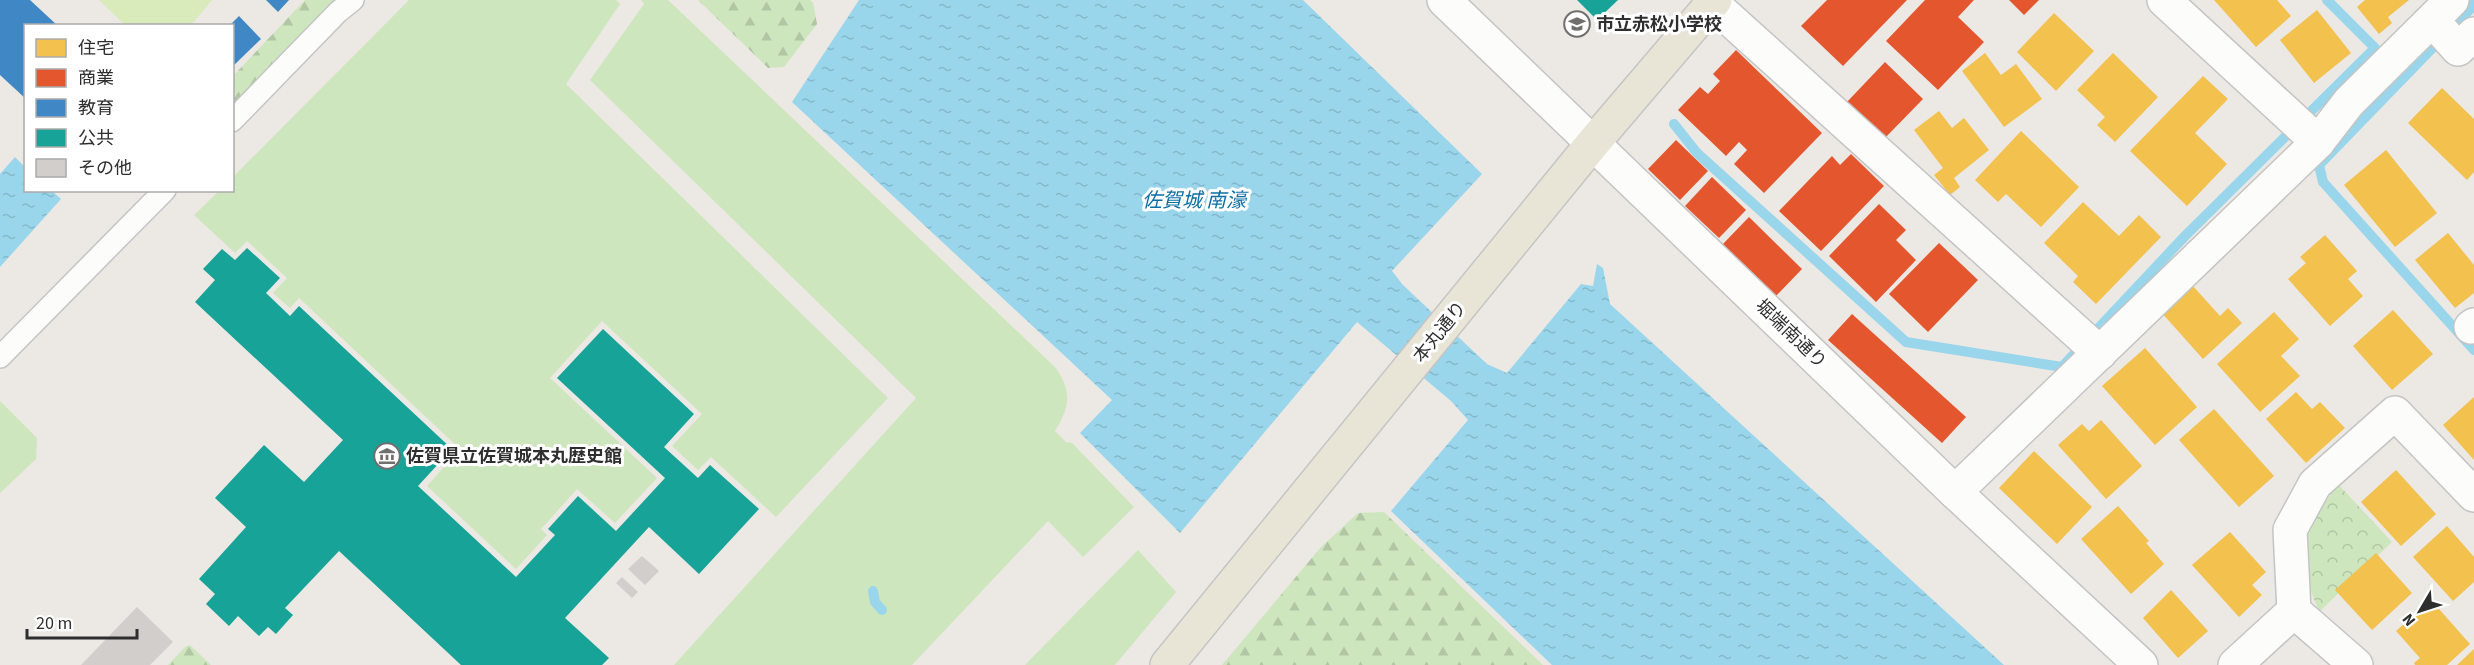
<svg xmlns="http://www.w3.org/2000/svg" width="2474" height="665" viewBox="0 0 2474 665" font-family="'Source Sans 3','Noto Sans JP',sans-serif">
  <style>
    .grass { fill: #cee6be }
    .forest { fill: url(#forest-firs) }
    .park { fill: url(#park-crowns) }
    .pitch { fill: #d9eabb }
    .water { fill: url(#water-ripples) }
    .homes { fill: #f2c14e }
    .shops { fill: #e4572e }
    .schools { fill: #3f88c5 }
    .public { fill: #17a398 }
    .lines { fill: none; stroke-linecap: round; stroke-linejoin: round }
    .stream { stroke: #99d6ec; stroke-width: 10 }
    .building { fill: #d1cecb }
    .lane-casing { stroke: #c5c4c5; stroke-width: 24 }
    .street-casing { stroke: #c5c4c5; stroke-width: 36 }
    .secondary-casing { stroke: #c5c4c5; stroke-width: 36 }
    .primary-casing { stroke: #c6c5c4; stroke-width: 36 }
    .lane { stroke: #fcfcfb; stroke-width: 21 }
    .street { stroke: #fcfcfb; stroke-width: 33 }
    .secondary { stroke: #fcfcfb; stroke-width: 33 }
    .primary { stroke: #e8e4d6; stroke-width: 33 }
    .labels { text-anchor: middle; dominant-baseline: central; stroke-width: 6; stroke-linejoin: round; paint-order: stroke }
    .poi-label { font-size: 18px; font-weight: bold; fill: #2e2e2e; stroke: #fff; text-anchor: start }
    .street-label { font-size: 18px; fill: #2e2e2e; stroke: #fff }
    .water-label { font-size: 20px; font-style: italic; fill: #0d6fa3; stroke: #fff }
  </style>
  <defs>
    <pattern id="forest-firs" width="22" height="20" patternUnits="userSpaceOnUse" patternTransform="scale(1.5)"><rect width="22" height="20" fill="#cee6be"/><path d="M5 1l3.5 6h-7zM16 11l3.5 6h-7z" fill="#b1c6a4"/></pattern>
    <pattern id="park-crowns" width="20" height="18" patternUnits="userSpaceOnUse" patternTransform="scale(1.5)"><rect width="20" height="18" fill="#cee6be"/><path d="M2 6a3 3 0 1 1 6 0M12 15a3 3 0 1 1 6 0" fill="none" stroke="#b1c6a4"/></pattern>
    <pattern id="water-ripples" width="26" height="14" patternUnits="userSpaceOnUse" patternTransform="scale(1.5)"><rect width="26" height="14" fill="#99d6ec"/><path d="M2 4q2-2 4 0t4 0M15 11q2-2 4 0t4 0" fill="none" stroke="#84b8cb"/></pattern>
  </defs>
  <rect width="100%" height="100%" fill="#ece8e4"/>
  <g class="grass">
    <path d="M409 0H616L620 4 566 84 888 398 776 517 711 457 698 470 672 446 702 414 602 321 550 378 657 478 615 523 577 489 541 529 547 535 516 569 427 486 460 449 299 298 290 308 273 293 287 278 247 241 235 253 194 215 219 191 232 190 233 177Z"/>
    <path d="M641 0H668L1056 368C1072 392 1070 407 1055 431L1066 442 1072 443 1134 507 1083 557 1048 521 912 665H674L916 398 590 80 644 4Z"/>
    <path d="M0 401 37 438 36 459 0 493Z"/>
    <path d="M1138 550 1176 592 1115 665H1025Z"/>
  </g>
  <g class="forest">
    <path d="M305 0H337L233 105V76Z"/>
    <path d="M698 0H810L813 3 817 24 784 67 768 68Z"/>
    <path d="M1384 512 1543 665H1222L1321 547 1358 513Z"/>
    <path d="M190 645 211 665H168L185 647Z"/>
  </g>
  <path class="park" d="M2338 484 2392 542 2319 612 2307 581V528Z"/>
  <path class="pitch" d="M99 0H212L191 25 126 26Z"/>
  <g class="water">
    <path d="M859 0H1303L1482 174 1392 271 1403 285 1487 364 1507 373 1581 284 1593 286 1597 264 1603 268 1610 304 2004 665H1552L1391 511 1468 420 1451 401 1357 322 1180 533 1080 433 1112 400 792 102Z"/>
    <path d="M2468 0H2474V12L2465 21 2459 10Z"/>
    <path d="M15 157 25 167 26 190 52 191 61 199 0 267V174Z"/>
  </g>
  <g class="homes">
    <path d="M2214 0H2277L2291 16 2256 47Z"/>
    <path d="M2365 0H2409L2388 17 2392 23 2379 34 2357 7Z"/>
    <path d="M2317 10 2351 53 2314 83 2280 40Z"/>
    <path d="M2054 13 2094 51 2056 91 2017 52Z"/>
    <path d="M1985 53 2001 75 2016 64 2042 99 2004 127 1962 71Z"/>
    <path d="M2113 53 2158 97 2115 142 2097 125 2105 117 2077 90Z"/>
    <path d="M2203 76 2228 99 2195 133 2227 164 2187 206 2130 151Z"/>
    <path d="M2442 88 2474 119V172L2467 180 2408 123Z"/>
    <path d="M1939 111 1952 128 1964 118 1989 150 1954 178 1960 187 1950 195 1934 175 1943 168 1914 130Z"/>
    <path d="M2021 131 2079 187 2041 227 2006 194 1998 202 1975 180Z"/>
    <path d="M2386 150 2437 213 2395 247 2344 185Z"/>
    <path d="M2083 202 2119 236 2139 215 2161 237 2096 304 2073 282 2078 276 2044 243Z"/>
    <path d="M2448 233 2474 265V293L2455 308 2415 260Z"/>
    <path d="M2325 235 2357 271 2348 279 2363 296 2330 326 2288 279 2306 263 2300 257Z"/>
    <path d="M2192 285 2220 316 2228 308 2242 323 2203 359 2161 312Z"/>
    <path d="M2393 310 2433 354 2392 390 2353 346Z"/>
    <path d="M2274 312 2299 339 2281 356 2300 376 2260 412 2217 364Z"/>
    <path d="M2145 348 2197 407 2155 445 2102 386Z"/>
    <path d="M2296 392 2312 409 2320 402 2345 428 2306 463 2266 419Z"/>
    <path d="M2474 397V460L2443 425Z"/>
    <path d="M2214 409 2274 476 2239 507 2179 440Z"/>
    <path d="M2101 420 2142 466 2106 499 2058 445 2082 424 2089 431Z"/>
    <path d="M2034 451 2092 507 2057 544 1999 488Z"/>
    <path d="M2396 470 2436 514 2401 546 2361 502Z"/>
    <path d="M2118 506 2149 541 2146 543 2164 564 2131 594 2081 539Z"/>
    <path d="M2447 526 2474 557V582L2453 601 2413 557Z"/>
    <path d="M2230 532 2266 572 2252 585 2262 595 2239 617 2192 565Z"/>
    <path d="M2376 553 2412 593 2372 630 2335 590Z"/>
    <path d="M2171 590 2208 631 2178 658 2143 618Z"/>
    <path d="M2431 600 2470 644 2447 665H2415L2414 663 2420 658 2396 631Z"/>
    <path d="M2474 649V665H2457Z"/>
  </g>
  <g class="shops">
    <path d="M1827 0H1907L1843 66 1801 26Z"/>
    <path d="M1925 0H1974L1958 17 1984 42 1938 90 1886 41Z"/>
    <path d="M2009 0H2039L2024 15Z"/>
    <path d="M1736 50 1822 133 1764 193 1734 164 1747 150 1739 142 1726 156 1678 110 1700 87 1708 94 1720 81 1713 74Z"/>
    <path d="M1885 62 1923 99 1884 139 1846 103Z"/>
    <path d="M1676 140 1708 171 1680 200 1648 169Z"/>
    <path d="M1851 154 1884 186 1821 251 1779 211 1832 156 1840 165Z"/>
    <path d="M1712 177 1746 210 1719 238 1685 206Z"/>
    <path d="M1879 204 1906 230 1896 240 1916 260 1876 302 1829 256Z"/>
    <path d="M1749 217 1802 269 1775 297 1721 246Z"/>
    <path d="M1939 243 1978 280 1928 332 1889 294Z"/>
    <path d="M1852 314 1966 417 1942 443 1828 340Z"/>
  </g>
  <g class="schools">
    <path d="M0 0H30L58 26H26V99L0 75Z"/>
    <path d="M266 0H289L278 12Z"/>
    <path d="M239 16 261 39 232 67V26H229Z"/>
  </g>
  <g class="public">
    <path d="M1577 0H1618L1597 20Z"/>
    <path d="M247 248 280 278 266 293 290 316 299 306 452 449 418 486 516 577 555 535 548 529 578 496 616 531 665 478 557 378 603 329 694 414 664 447 698 478 710 465 759 509 699 574 649 527 565 618 609 658 602 665H461L339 551 285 608 293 615 276 634 268 627 259 636 238 616 229 626 206 604 215 594 199 579 246 527 215 498 264 445 304 482 343 440 195 302 215 280 203 269 222 249 235 260Z"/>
  </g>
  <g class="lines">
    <g class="stream">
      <path d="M2474 5 2319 165 2323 182 2474 350"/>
      <path d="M1674 124 1697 153 1906 342 2062 367 2185 236 2375 48 2327 0"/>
      <path d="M873 591 875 602 882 610"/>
    </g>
  </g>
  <g class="building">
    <path d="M642 556 659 571 645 585 628 569Z"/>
    <path d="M622 577 638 592 632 598 616 583Z"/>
    <path d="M137 607 173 642 150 665H81Z"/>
  </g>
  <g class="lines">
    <g class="lane-casing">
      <g id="lane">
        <path d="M232 121 338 12 353 0"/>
        <path d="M0 357 165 190"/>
      </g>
    </g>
    <g class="street-casing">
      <g id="street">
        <path d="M2164 0 2318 142"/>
        <path d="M1712 3 2100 353"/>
        <path d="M2432 20 2458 49 2474 34"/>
        <path d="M2471 327 2474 325"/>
        <path d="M1955 492 2318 142 2349 102 2452 0"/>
        <path d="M2235 665 2294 611"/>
        <path d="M2356 665 2294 611 2290 530 2315 484 2395 413 2474 495"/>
      </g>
    </g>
    <g class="secondary-casing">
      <path id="secondary" d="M1444 0 1955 492 2141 665"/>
    </g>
    <g class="primary-casing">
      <path id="primary" d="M1167 665 1593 143 1715 0"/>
    </g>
    <use href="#lane" class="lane"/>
    <use href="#street" class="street"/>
    <use href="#secondary" class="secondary"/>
    <use href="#primary" class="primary"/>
  </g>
  <defs>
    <g id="school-ring" transform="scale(1.35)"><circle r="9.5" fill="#fff" stroke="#706f6e" stroke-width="1.5"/><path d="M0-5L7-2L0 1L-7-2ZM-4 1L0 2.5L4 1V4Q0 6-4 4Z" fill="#706f6e"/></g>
    <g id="museum-ring" transform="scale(1.35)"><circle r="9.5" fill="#fff" stroke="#706f6e" stroke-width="1.5"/><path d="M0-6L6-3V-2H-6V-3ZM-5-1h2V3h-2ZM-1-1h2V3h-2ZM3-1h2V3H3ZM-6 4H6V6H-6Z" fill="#706f6e"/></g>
  </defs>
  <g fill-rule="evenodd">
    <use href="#school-ring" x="1577" y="24"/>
    <use href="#museum-ring" x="387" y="456"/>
  </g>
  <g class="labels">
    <g class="poi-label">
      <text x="1596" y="24">市立赤松小学校</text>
      <text x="406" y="456">佐賀県立佐賀城本丸歴史館</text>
    </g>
    <g class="street-label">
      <text transform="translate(1440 332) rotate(-51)">本丸通り</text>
      <text transform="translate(1791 334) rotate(44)">堀端南通り</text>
    </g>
    <g class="water-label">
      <text x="1194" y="201">佐賀城 南濠</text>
    </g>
  </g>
  <rect x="24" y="24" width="210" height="168" fill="#ffffff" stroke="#ababab" stroke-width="1.5"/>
  <rect x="36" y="39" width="30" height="18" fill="#f2c14e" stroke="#ababab" stroke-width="1.5"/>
  <text x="78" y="54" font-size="18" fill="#2e2e2e">住宅</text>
  <rect x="36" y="69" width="30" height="18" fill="#e4572e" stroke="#ababab" stroke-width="1.5"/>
  <text x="78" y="84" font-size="18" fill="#2e2e2e">商業</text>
  <rect x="36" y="99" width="30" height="18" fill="#3f88c5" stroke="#ababab" stroke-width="1.5"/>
  <text x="78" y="114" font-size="18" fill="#2e2e2e">教育</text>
  <rect x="36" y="129" width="30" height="18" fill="#17a398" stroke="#ababab" stroke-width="1.5"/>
  <text x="78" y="144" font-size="18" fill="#2e2e2e">公共</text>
  <rect x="36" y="159" width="30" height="18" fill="#d1cecb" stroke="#ababab" stroke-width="1.5"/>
  <text x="78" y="174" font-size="18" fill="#2e2e2e">その他</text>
  <g transform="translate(2420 611) rotate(231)" stroke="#ffffff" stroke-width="4.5" paint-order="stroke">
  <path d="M0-4.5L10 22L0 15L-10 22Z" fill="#2e2e2e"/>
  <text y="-9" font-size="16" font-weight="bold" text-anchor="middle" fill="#2e2e2e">N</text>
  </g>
  <path d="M27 629v9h110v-9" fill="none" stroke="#2e2e2e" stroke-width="3"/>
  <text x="36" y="629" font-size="18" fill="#2e2e2e" stroke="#ffffff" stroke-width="4.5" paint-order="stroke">20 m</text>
</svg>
